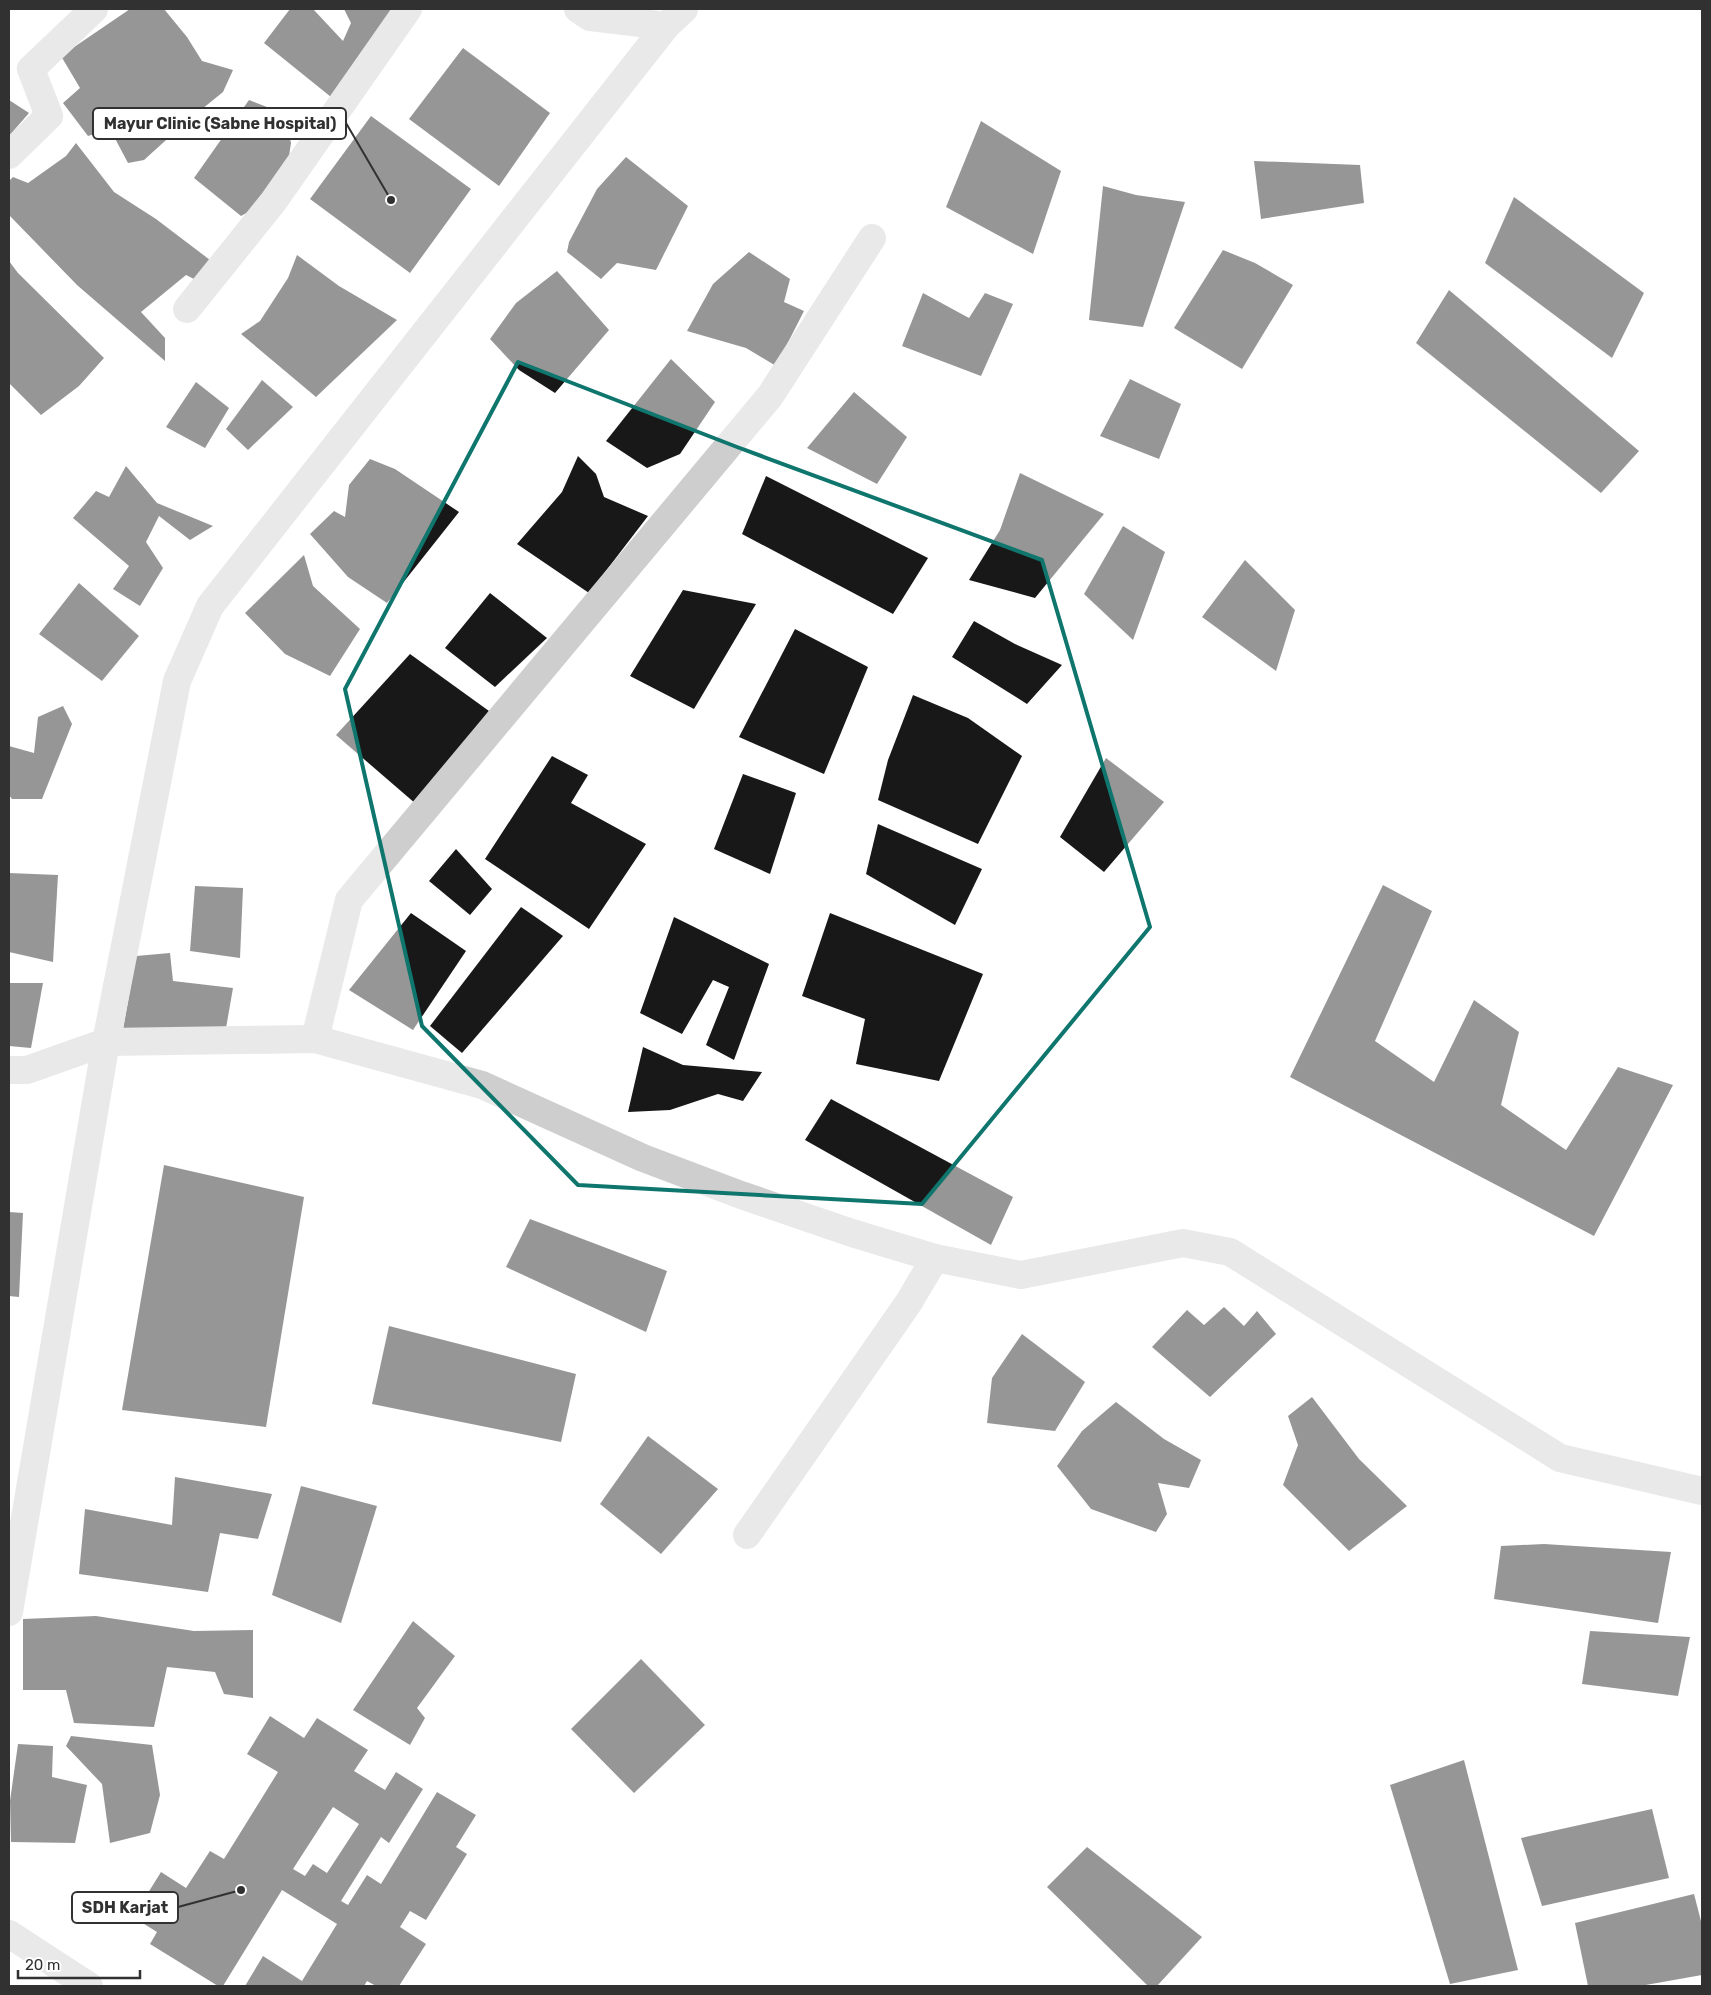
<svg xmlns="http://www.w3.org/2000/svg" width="1711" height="1995" viewBox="0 0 1711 1995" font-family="Rubik,sans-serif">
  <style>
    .building { fill: #181818; fill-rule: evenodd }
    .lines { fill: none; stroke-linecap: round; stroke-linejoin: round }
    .minor { stroke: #cecece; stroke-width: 28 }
    .tertiary { stroke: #cecece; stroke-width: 28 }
    .marked { fill: none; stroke: #0f766e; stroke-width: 4; stroke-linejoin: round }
    .leader { fill: none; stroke: #313131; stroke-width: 2 }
    .callout-dot { fill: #313131; stroke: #fff; stroke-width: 2 }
    .callout { fill: #fff; stroke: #313131; stroke-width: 2 }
    .callout-label { font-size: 16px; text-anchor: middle; font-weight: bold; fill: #313131 }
  </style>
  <rect width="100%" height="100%" fill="#fff"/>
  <g class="building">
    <path d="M130 9H164L187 37 202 61 233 70 223 92 186 122 144 160 128 163 110 129 88 136 63 103 80 88 61 56Z"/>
    <path d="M290 9H313L343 41 351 23 344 9H404L331 97 264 43Z"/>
    <path d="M463 48 550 113 499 186 409 119Z"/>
    <path d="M9 100 29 113 9 136Z"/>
    <path d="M249 100 285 114 291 143 286 176 268 201 241 216 194 178Z"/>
    <path d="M371 116 471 189 410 273 310 199Z"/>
    <path d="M981 121 1061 171 1033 254 946 207Z"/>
    <path d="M76 143 114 192 156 219 210 260 204 284 186 275 141 312 165 338V361L77 285 9 215V181L13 177 28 183 66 156Z"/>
    <path d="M626 157 688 206 656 270 617 263 601 279 567 252 569 242 597 189Z"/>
    <path d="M1254 161 1360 165 1364 203 1261 219Z"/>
    <path d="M1103 186 1136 195 1185 202 1143 327 1089 320Z"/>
    <path d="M1514 197 1644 293 1612 358 1485 263Z"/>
    <path d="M1223 250 1255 263 1293 285 1242 369 1174 328Z"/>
    <path d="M749 252 790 279 784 302 804 311 776 366 746 348 687 331 713 284Z"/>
    <path d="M297 255 339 286 397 320 316 397 241 334 260 321 288 278Z"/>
    <path d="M9 261 18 273 104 358 79 386 41 415 9 383Z"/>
    <path d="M557 271 609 330 555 393 519 370 490 339 516 303Z"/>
    <path d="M1449 290 1639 451 1601 493 1416 343Z"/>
    <path d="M923 293 969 318 985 293 1013 304 981 376 902 346Z"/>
    <path d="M671 359 715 402 680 454 647 468 606 441Z"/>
    <path d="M1130 379 1181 404 1159 459 1100 436Z"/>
    <path d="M262 380 293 407 248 450 226 429Z"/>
    <path d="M196 382 229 408 205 448 166 427Z"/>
    <path d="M854 392 907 437 877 484 807 448Z"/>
    <path d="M578 456 596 474 604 497 648 516 589 593 517 544 562 492Z"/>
    <path d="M370 459 395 469 459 512 387 603 348 577 310 534 334 511 345 517 349 485Z"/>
    <path d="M126 466 157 503 213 526 190 540 159 516 146 542 163 568 140 606 113 589 129 566 73 518 96 491 109 497Z"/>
    <path d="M1020 473 1104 514 1035 598 969 580 1000 530Z"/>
    <path d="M766 476 928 558 893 614 742 534Z"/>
    <path d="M1123 526 1165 552 1133 640 1084 594Z"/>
    <path d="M304 555 313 586 360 629 330 676 285 654 245 613Z"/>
    <path d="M1245 560 1295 610 1276 671 1202 617Z"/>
    <path d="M79 583 139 636 102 681 39 634Z"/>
    <path d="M683 590 756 604 694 709 630 676Z"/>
    <path d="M490 593 547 638 495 687 445 648Z"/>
    <path d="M974 621 1015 644 1062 665 1027 704 952 657Z"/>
    <path d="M795 629 868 667 824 774 739 737Z"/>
    <path d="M410 654 489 711 416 804 336 735Z"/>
    <path d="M913 695 968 718 1022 756 978 844 878 800 888 760Z"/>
    <path d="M63 706 72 724 42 799H12L9 795V746L34 753 38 717Z"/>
    <path d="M552 756 588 775 571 803 646 844 589 929 485 859Z"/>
    <path d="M1106 758 1164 802 1104 872 1060 837Z"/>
    <path d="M743 774 796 793 770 874 714 849Z"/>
    <path d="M878 824 982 869 955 925 866 874Z"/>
    <path d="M456 849 492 889 470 915 429 881Z"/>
    <path d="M9 873 58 875 53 962 9 952Z"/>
    <path d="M1383 885 1432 911 1375 1041 1434 1082 1474 1000 1519 1032 1501 1105 1566 1150 1618 1067 1673 1085 1594 1236 1290 1077Z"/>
    <path d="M195 886 243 888 240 958 190 951Z"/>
    <path d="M521 907 563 936 462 1053 430 1026Z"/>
    <path d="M411 913 466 951 413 1030 349 990Z"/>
    <path d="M830 913 983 974 939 1081 856 1064 865 1019 802 996Z"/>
    <path d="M674 917 769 964 734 1060 706 1045 729 987 713 980 682 1034 640 1013Z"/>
    <path d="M170 953 173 981 233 988 225 1034 123 1030 136 956Z"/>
    <path d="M9 983H43L31 1048 9 1046Z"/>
    <path d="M643 1047 683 1065 762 1072 743 1101 718 1094 670 1110 628 1112Z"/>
    <path d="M831 1099 1013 1197 991 1245 805 1140Z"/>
    <path d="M164 1165 304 1197 266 1427 122 1410Z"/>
    <path d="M9 1212 23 1213 19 1297 9 1296Z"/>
    <path d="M530 1219 667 1271 646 1332 506 1267Z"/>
    <path d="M1224 1307 1244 1326 1257 1311 1276 1334 1210 1397 1152 1347 1187 1310 1204 1325Z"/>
    <path d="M389 1326 576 1374 561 1442 372 1404Z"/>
    <path d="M1022 1334 1085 1382 1055 1431 987 1423 992 1378Z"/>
    <path d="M1312 1397 1359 1459 1407 1506 1349 1551 1283 1485 1298 1445 1288 1416Z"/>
    <path d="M1116 1402 1164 1439 1201 1460 1189 1488 1158 1483 1167 1514 1156 1532 1091 1509 1057 1466 1082 1431Z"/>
    <path d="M648 1436 718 1489 661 1554 600 1504Z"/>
    <path d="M175 1477 272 1494 258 1539 220 1533 208 1592 79 1574 85 1509 172 1525Z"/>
    <path d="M301 1486 377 1506 341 1623 272 1595Z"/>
    <path d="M1544 1544 1671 1552 1658 1623 1494 1599 1501 1546Z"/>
    <path d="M96 1616 194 1631 253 1630V1698L224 1694 215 1672 167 1667 154 1727 74 1723 66 1690H23V1619Z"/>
    <path d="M413 1621 455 1656 417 1708 425 1718 410 1745 353 1710Z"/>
    <path d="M1590 1631 1690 1637 1678 1696 1582 1684Z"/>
    <path d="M641 1659 705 1725 634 1793 571 1729Z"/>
    <path d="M270 1716 304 1738 317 1718 368 1750 354 1771 385 1790 396 1772 423 1789 389 1843 381 1837 341 1901 348 1905 367 1875 381 1884 437 1792 476 1815 456 1847 467 1854 426 1920 410 1911 400 1927 426 1944 399 1986H376L367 1981 364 1986H245L263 1956 302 1981 337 1924 282 1890 223 1986H218L150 1944 157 1932 133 1917 161 1872 186 1888 210 1851 224 1859 278 1772 247 1754ZM333 1807 359 1824 327 1873 313 1864 305 1876 293 1869Z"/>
    <path d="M71 1736 152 1745 160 1795 150 1833 110 1843 102 1784 66 1746Z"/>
    <path d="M18 1744 53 1746 52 1777 87 1785 75 1843 11 1842 10 1801Z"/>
    <path d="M1464 1760 1518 1970 1450 1984 1390 1785Z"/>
    <path d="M1652 1809 1669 1878 1542 1906 1521 1838Z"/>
    <path d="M1087 1847 1202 1937 1157 1986H1148L1047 1887Z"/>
    <path d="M1694 1894 1702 1925V1975L1640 1986H1588L1575 1923Z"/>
  </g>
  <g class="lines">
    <g class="minor">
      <path d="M9 155 49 116 31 69 94 9"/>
      <path d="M187 309 273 202 408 9"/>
      <path d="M315 1039 349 900 770 396 872 238"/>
      <path d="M9 1070H27L106 1042 315 1039 482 1085 643 1158 741 1195 852 1233 935 1258 1021 1275 1183 1243 1230 1252 1560 1458 1702 1491"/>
      <path d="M747 1535 909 1302 935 1258"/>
      <path d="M9 1612 106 1042 177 681 210 606 666 26"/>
      <path d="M9 1934 89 1986"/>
    </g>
    <path class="tertiary" d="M578 9 590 17 666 26 684 9"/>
  </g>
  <path d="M0 0H1711V1995H0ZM518 362 737 447 1042 560 1150 927 922 1204 578 1185 422 1026 345 689Z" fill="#fff" fill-opacity=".55" fill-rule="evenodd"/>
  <path class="marked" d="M518 362 737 447 1042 560 1150 927 922 1204 578 1185 422 1026 345 689Z"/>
  <path class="leader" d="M391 200L346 123M241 1890L178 1907"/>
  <g class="callout-dot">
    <circle cx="391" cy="200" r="5"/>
    <circle cx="241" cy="1890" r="5"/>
  </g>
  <g class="callout">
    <rect x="93" y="108" width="253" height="31" rx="5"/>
    <rect x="72" y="1892" width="106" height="31" rx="5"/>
  </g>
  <g class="callout-label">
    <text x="220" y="129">Mayur Clinic (Sabne Hospital)</text>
    <text x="125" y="1913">SDH Karjat</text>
  </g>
  <rect width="1711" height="1995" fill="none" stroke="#313131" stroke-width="20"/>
  <path d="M18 1970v8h122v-8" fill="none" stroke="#313131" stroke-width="2.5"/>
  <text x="25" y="1970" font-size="15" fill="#313131" stroke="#ffffff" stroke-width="4" paint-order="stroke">20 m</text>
</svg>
